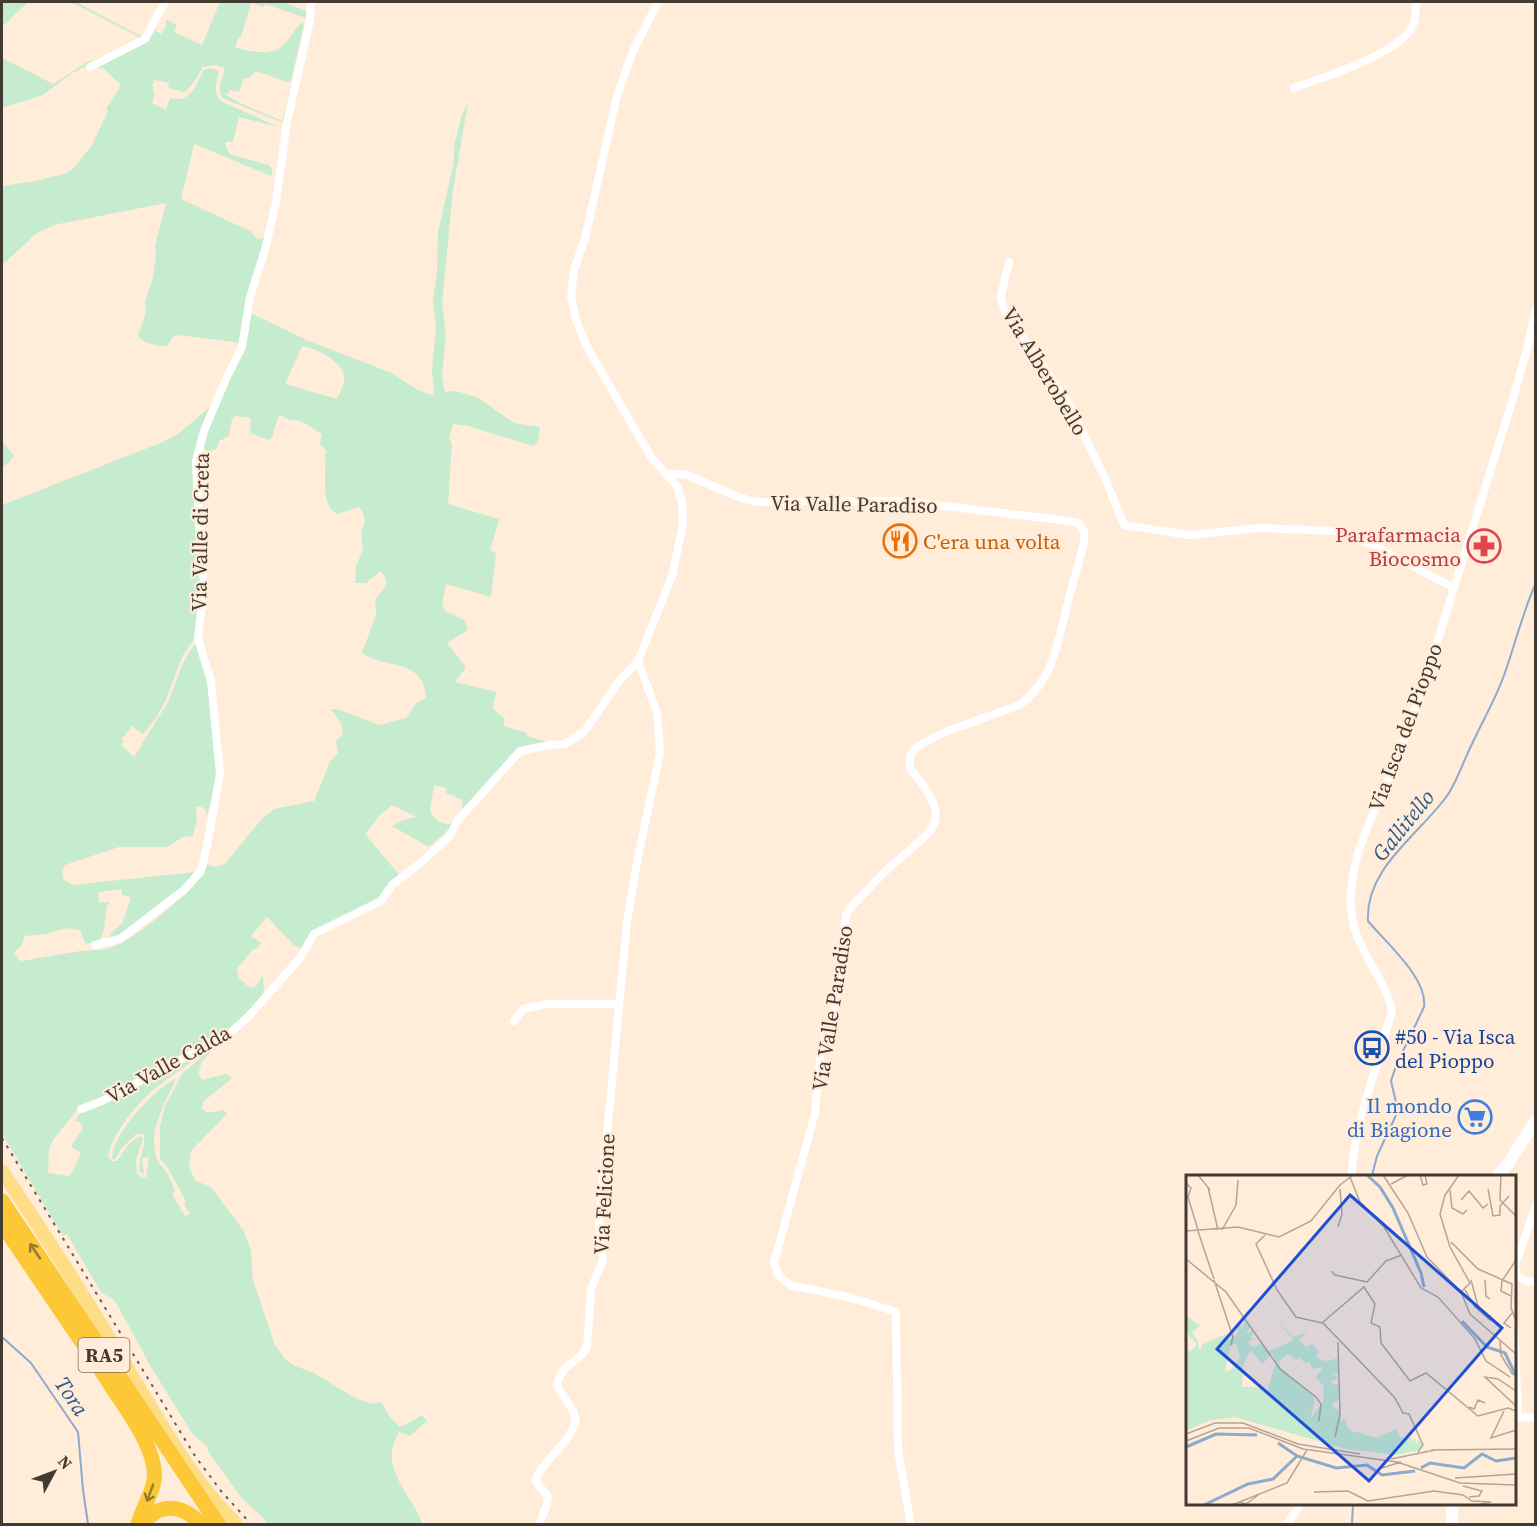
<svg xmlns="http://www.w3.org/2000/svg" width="1537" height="1526" viewBox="0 0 1537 1526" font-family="'Source Serif 4',serif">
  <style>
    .green { fill: #c5ecce; fill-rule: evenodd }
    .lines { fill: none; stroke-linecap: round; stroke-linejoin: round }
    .stream { stroke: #8caacc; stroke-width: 2 }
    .street { stroke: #fff; stroke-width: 8 }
    .secondary { stroke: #fff; stroke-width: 12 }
    .primary { stroke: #fdde86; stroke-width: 14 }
    .highway { stroke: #fcc836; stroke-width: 15 }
    .rail { stroke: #685d52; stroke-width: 2; stroke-dasharray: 3 6; stroke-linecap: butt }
    .oneway { stroke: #967a33 }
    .labels { text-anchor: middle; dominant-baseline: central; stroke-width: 4.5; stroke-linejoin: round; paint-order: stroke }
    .shield { fill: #ffecd9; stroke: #7b6f63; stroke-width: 1.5 }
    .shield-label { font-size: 20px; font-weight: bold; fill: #433a31 }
    .street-label { font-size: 21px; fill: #433a31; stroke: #ffecd9 }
    .health-label { font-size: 21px; fill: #be3a42; stroke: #ffecd9; text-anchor: end }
    .food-label { font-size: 21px; fill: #c56008; stroke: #ffecd9; text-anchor: start }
    .transit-label { font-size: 21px; fill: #164399; stroke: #ffecd9; text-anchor: start }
    .shop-label { font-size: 21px; fill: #366cbe; stroke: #ffecd9; text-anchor: end }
    .water-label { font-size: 22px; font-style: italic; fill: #2d5887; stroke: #ffecd9 }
    .inset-river { fill: none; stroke: #8caacc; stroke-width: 3 }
    .inset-road { fill: none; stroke: #b4a596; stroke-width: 1.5 }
    .view { fill: #1d4ed8; fill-opacity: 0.15; stroke: #1d4ed8; stroke-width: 3 }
    .inset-edge { fill: none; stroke: #433a31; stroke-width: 3 }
  </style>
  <rect width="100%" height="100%" fill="#ffecd9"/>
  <g class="green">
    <path d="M2 2H28L2 27Z"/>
    <path d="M71 2H76L146 39 141 38Z"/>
    <path d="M220 2H283L308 12 306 18 265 4 264 7 251 2 241 37H239L235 47C246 51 266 55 278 49 286 44 294 31 301 23L304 24 291 81 287 82 256 71 248 78H244L239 92 230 90 228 94 221 92 240 103 282 121 290 89H292L284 123 222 98 219 88 225 68 214 65 203 67 194 82 185 92 168 88 169 83 154 80 152 87 154 88 153 91 155 93 152 103 166 110 170 98C193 103 194 86 204 70L210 68 219 71C217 83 212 90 221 101L278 127 239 117 233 142H225L227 150 231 155 269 165 273 171 271 176 194 144 181 199 250 231 257 239 265 237 241 343 178 335 173 337 167 346C158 347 143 343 138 336L146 312 145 301 152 282 156 256 155 246 166 203 54 225 37 233 2 265V186L36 181 67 173 73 169 92 145 108 111 106 109 121 85 102 67 98 68 97 63 148 41 157 27 156 31 161 34 167 24 165 22 167 20 177 25 174 32 202 45Z"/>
    <path d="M122 48 72 73 43 95 2 108V58L53 84 86 63Z"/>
    <path d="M468 103 453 190 442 304 446 335 442 376 445 392 455 391 467 394 480 399 514 423 540 427C538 433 541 442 533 446L468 426 453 424 449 438 452 444 448 504 499 519 490 551 496 552 491 597 446 584 442 605 445 611 464 620 468 630 447 643 466 667 455 682 496 692 493 709 504 718V726L527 733V736L547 742 524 750 460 818 463 800 446 793V788L434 785 430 811C437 822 443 826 456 823L429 847 392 826 403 820 417 817 392 805 380 815 365 834 400 876 382 896 329 923 303 949 294 945 267 917 251 936 261 943 256 949H253L237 969 239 978 250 988 256 986 263 975 264 996 235 1025 215 1038 77 1110 53 1140 49 1150 48 1173 70 1176 81 1153 71 1147 83 1128 80 1122 75 1121 79 1114 202 1052C188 1067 169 1076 153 1090 135 1106 114 1132 108 1156L111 1161H117C124 1152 129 1140 141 1136L143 1139 136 1160 137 1174 143 1178 146 1177 149 1157 142 1158 144 1174 140 1172C137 1158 148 1144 143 1134H136L120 1150 116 1159H112C113 1132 153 1091 176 1078 166 1103 147 1130 157 1159 158 1163 162 1166 165 1170 169 1176 172 1184 175 1191L172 1194 185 1216 190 1214 184 1204 186 1202 168 1168 160 1159V1126L165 1106 182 1074 198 1060 208 1047 219 1041 202 1062 198 1073 202 1080 226 1074 231 1076V1079L204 1101 201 1108 207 1113 224 1110 227 1114 191 1151 189 1168 196 1181 211 1187 243 1230 251 1250 253 1280 275 1345 286 1360 295 1366 312 1372 357 1399 373 1404 381 1402 390 1417 399 1426 405 1425 422 1415 427 1421 410 1436 399 1432C397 1437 393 1444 392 1450 388 1476 415 1501 422 1524H269L241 1497 207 1450 208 1448 191 1432 150 1365 115 1301 101 1292 67 1234 63 1236 2 1133V505L163 442 178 434 215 403 199 445 202 578 198 634 183 655 165 702 156 718 143 734 132 726 122 739 124 741 121 745 134 757 168 702 183 663 195 643 211 681 217 772 213 804 209 807 207 816 206 810 202 807H196L197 820 193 836 183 837 167 847H119L65 865 62 871 63 879 72 885 195 872 198 875 108 944 111 933 122 924 131 897 122 895 121 889 98 892 99 903 109 902 110 904 107 905 104 930 98 944 85 943 80 930 66 928 45 934 25 936 21 946 14 952 19 960 22 961C42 957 62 954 81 951 90 950 100 951 109 948 133 942 198 888 207 865L214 867 225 864 250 833 264 817 274 809 314 801 330 762 338 753 336 741 343 734 341 723 331 709H337L379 725 406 718 416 703 426 698C425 658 384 669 362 653L376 615 375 599C384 589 392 585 381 571L366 583H355L356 565 363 551 361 532 365 522 362 510 358 507 338 514C319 508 327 470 325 455L327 452 320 444 322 434C315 431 311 426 304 423 295 418 292 423 280 415L276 423 272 438 269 440 250 433 251 418 235 416 232 419 229 436 219 441 217 449 207 452 203 447 214 413 245 347 248 312 311 342 392 373 416 389 434 396 432 369 436 329 433 301 437 271 438 233 453 165 455 142 462 114ZM302 346C316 348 340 360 344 375 346 382 340 393 337 399L285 384Z"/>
    <path d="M2 442 14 455 11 460 2 469Z"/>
  </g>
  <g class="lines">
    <g class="stream">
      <path d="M1372 1176 1377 1156 1398 1111 1391 1081 1396 1066 1424 1007C1428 978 1385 942 1368 921 1365 867 1421 834 1449 793 1458 778 1464 760 1472 744 1482 722 1495 700 1503 678 1515 646 1522 613 1536 583"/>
      <path d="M2 1337 31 1363 78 1432 83 1490 88 1524"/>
      <path d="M1352 1524 1353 1504"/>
    </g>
    <g class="street">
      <path d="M90 67 145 39 165 2"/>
      <path d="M1294 88C1322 78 1402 53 1413 25 1416 18 1415 9 1417 2"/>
      <path d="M1009 262 1001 296 1004 310 1069 404 1105 478 1124 525 1189 535 1258 528 1337 531 1371 544 1454 588"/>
      <path d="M666 473 687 475 736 496 755 502 902 501 1069 521 1079 523 1084 532V543C1079 563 1073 582 1068 602 1058 639 1054 682 1019 705 997 715 923 735 912 753 908 759 909 765 912 771 956 825 933 828 891 866 877 879 863 895 849 909L846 915 835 1009 821 1049 815 1113 774 1263 779 1276 790 1285 852 1298 896 1312 898 1451 911 1524"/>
      <path d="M95 945 120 939 184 890 201 871 206 851 220 774 211 681 198 639 204 584 200 547 196 461 204 431 226 379 242 347 250 297 265 250 276 202 287 122 310 20 311 2"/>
      <path d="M514 1021 523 1009 547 1004H618"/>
      <path d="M81 1109 102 1101 229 1034 249 1016 300 958 314 934 381 901 392 885 418 865 449 837 458 820 520 751 550 745 565 744 584 732 620 680 638 661"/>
      <path d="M1351 1176 1357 1132 1392 1010C1385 979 1360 954 1353 923 1342 869 1373 816 1393 769 1403 743 1413 717 1422 691L1514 395 1527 349 1536 309"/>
      <path d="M1536 1206 1515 1265 1517 1276 1526 1281 1536 1282"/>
      <path d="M1514 1323 1518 1418 1536 1417"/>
      <path d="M539 1524 546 1507 548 1497 535 1480C545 1458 568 1445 576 1421L573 1411 557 1386C560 1363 579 1364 587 1347L591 1289 603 1260 599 1220 627 921 638 857 660 753 657 713 638 661 672 576 683 524 682 503 677 486 651 457 587 347 576 320 571 297 574 270 585 238 617 96 633 51 658 2"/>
      <path d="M1287 1524 1301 1504"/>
    </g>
    <g class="secondary">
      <path d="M1497 1176 1508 1164 1536 1120"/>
      <path d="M1452 1504V1524"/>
    </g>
    <path class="primary" d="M2 1171C43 1232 82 1293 120 1356 155 1413 188 1477 236 1524"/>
    <g class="highway">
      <path d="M2 1201 218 1524"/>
      <path d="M2 1224 113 1388"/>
      <path d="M108 1381C124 1407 159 1450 154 1481 151 1496 142 1510 138 1524"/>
      <path d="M143 1524C160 1501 183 1505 201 1524"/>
    </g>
    <path class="rail" d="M2 1138 195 1456 221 1491 251 1524"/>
  </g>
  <defs><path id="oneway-shaft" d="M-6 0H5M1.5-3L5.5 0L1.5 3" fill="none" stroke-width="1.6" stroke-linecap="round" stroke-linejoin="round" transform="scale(1.5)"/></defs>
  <g class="oneway">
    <use href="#oneway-shaft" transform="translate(35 1251) rotate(-124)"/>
    <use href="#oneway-shaft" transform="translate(150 1493) rotate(110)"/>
  </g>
  <defs>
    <g id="restaurant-ring" transform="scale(1.725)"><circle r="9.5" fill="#ffecd9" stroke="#e8710a" stroke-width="1.5"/><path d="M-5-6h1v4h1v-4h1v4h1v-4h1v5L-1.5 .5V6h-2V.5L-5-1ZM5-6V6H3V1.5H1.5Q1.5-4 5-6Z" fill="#e8710a"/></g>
    <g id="pharmacy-ring" transform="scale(1.725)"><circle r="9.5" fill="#ffecd9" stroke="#e0444e" stroke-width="1.5"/><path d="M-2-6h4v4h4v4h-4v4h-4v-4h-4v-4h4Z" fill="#e0444e"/></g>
    <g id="bus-ring" transform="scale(1.725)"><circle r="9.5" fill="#ffecd9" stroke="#1a4fb4" stroke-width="1.5"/><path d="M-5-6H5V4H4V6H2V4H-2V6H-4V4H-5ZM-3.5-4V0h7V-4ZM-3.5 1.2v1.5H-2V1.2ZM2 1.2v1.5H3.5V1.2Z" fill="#1a4fb4"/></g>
    <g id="supermarket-ring" transform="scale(1.725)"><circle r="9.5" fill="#ffecd9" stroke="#3f7fe0" stroke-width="1.5"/><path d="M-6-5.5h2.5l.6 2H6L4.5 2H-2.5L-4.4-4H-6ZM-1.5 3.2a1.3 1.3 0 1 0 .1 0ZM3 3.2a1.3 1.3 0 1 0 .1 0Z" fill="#3f7fe0"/></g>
  </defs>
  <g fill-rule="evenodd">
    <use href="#restaurant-ring" x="900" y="541"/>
    <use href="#pharmacy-ring" x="1484" y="546"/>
    <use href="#bus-ring" x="1372" y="1048"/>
    <use href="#supermarket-ring" x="1475" y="1117"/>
  </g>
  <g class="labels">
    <rect class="shield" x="78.5" y="1338" width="51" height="34" rx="4.5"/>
    <g class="shield-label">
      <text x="104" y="1355">RA5</text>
    </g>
    <g class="street-label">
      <text transform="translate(1045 371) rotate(59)">Via Alberobello</text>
      <text transform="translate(854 504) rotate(1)">Via Valle Paradiso</text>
      <text transform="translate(200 532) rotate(-89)">Via Valle di Creta</text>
      <text transform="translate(1405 727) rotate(-70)">Via Isca del Pioppo</text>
      <text transform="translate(832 1008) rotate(-81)">Via Valle Paradiso</text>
      <text transform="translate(168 1064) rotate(-29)">Via Valle Calda</text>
      <text transform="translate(604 1194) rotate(-87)">Via Felicione</text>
    </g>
    <g class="health-label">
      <text x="1461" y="534">Parafarmacia<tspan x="1461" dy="24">Biocosmo</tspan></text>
    </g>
    <g class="food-label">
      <text x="923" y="541">C'era una volta</text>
    </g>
    <g class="transit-label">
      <text x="1395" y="1036">#50 - Via Isca<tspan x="1395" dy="24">del Pioppo</tspan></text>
    </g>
    <g class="shop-label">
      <text x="1452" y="1105">Il mondo<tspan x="1452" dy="24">di Biagione</tspan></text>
    </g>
    <g class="water-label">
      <text transform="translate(1403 825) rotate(-51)">Gallitello</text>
      <text transform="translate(72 1396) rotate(56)">Tora</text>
    </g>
  </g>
  <g transform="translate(1186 1175)">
    <rect width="330" height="330" fill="#ffecd9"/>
    <path d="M82 136 107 162 121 157 113 165 120 172 126 169 133 176 130 182 139 187 152 183V199H147L153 204 145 205 146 209 153 210V215L152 226 146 228 149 234H153L155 246 159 244 163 255 191 263 210 254 214 262 222 264 227 260 224 266 229 264 230 270 233 265 237 270 233 275 211 280 160 274 49 242 22 246 0 256V169L4 177 11 169 0 157V140L14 151 6 157 12 167 14 176 16 170 40 159V165L48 162 53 157 49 149 59 144 53 149 56 154 59 146 64 152 60 159 67 156 65 164 72 162 62 167 66 172 76 169 83 176 108 165ZM50 169 54 182 45 195 39 196 45 170ZM65 175 76 189 86 179 90 187 80 220 78 212H56L57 190ZM102 179 111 185 113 182 120 189 123 186 127 194 137 192 130 202 138 212 137 226 125 243 129 223 94 192 93 186Z" fill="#c5ecce" fill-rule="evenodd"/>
    <path class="inset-river" d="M181 0 194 12 207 33 235 98 238 112M276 146 301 172 319 178 330 201M92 268 111 281 150 293 181 290 196 300 229 296M0 272 30 259 71 260M235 293 244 288 278 293 296 279 310 286 330 283M18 330 62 309 87 304 111 281"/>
    <path class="inset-road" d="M12 0 24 15M197 0 222 38 241 82 275 117 284 139 330 179M234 0 237 10 241 9 239 0M273 0 259 20 254 39 264 72 284 108 275 117M315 0 314 25 330 41M164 2 174 27 198 52 235 113 252 122 289 164 300 186 324 202M0 8 5 13 2 22 12 55M205 9 222 0M22 12 32 55M302 14 307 41 314 40V31L323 21M264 15 266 33 277 39 281 35M275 25 283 16 297 33 302 29M152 52 156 39 154 14M36 55 50 30 52 5M0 56 52 52 93 62 125 46 154 10 167 0M12 56 28 104M79 60 70 69 91 115 110 142 136 148 178 112 189 129 185 148 194 152 195 168 224 206 240 198 292 241 322 233 330 236M265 67 292 94 326 109 325 133 330 145M0 84 40 117 94 194 130 222 135 229 133 246M145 96 149 100 181 107 200 86 216 80M28 105 47 162 45 170M285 105 292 131M299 105 300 121 304 124M279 115 289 132M325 121 315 116 316 106 330 85M289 132 304 145V140M137 148 209 223 217 238 223 239 237 270 232 277M325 153 318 148 326 138M314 166 315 180 327 200M330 216 312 204 299 202 330 231M283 232 288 234 292 225 299 228M318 236 305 263 330 255M0 259 29 248H57L112 269 174 279M149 262 154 240 152 167M0 266 33 253H63L117 274 211 287 274 308 330 310M245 275 330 274M205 284 249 275M196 293 215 287M269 303 330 299M277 311 296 316 293 321 283 322M128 317 162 316 182 326 248 316 277 320 286 326 305 327 292 330M53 327 60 329 75 318M46 330 101 308 121 275"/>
    <path class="view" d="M164 20 316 153 183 306 31 174Z"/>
    <rect width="330" height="330" class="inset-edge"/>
  </g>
  <rect width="1537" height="1526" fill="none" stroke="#433a31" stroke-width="6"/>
  <g transform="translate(54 1472) rotate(49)" stroke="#ffecd9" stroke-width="4.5" paint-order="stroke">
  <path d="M0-4.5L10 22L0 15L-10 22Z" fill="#433a31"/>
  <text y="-9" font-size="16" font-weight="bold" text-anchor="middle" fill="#433a31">N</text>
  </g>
</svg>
